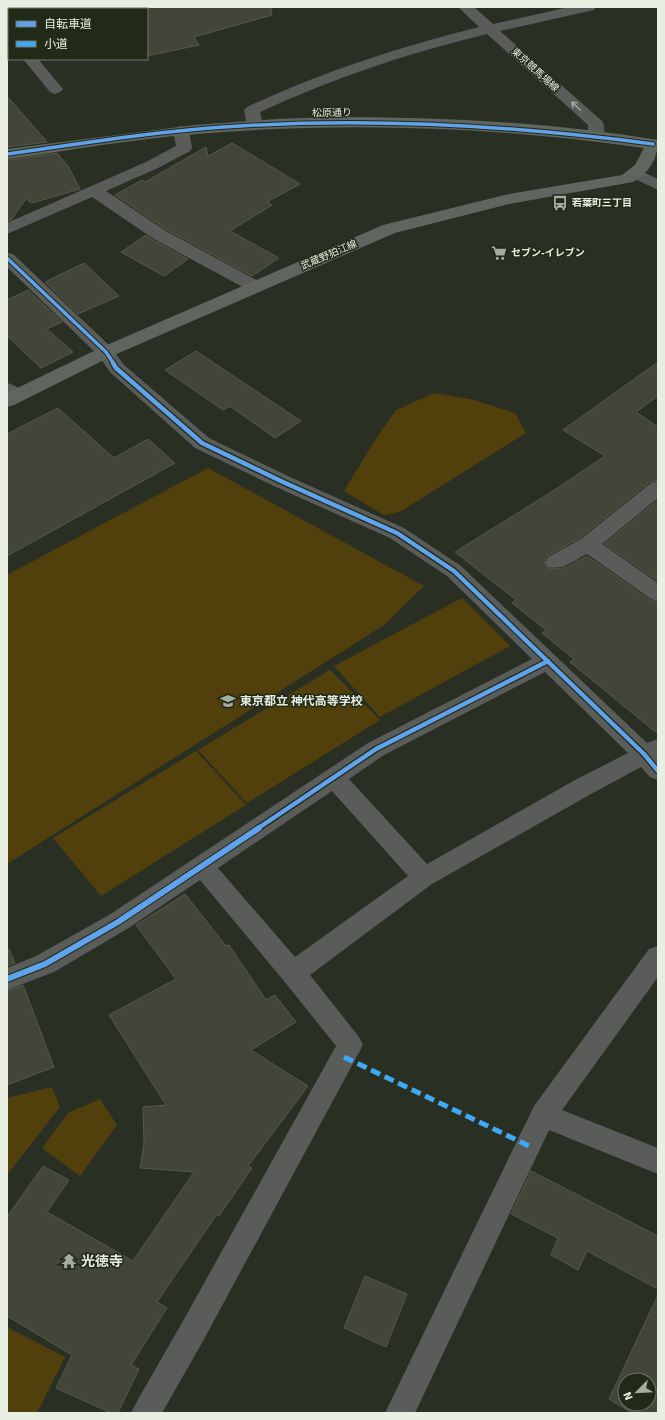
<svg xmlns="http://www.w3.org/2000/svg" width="665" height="1420" viewBox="0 0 665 1420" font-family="Signika,'Noto Sans JP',sans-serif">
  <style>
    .green { fill: #51400b }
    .building { fill: #424537; stroke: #54584e; fill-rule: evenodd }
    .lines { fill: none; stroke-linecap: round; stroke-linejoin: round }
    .minor { fill: #5a5c59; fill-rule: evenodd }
    .major { fill: #60655f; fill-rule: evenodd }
    .quiet { stroke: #3fa9f5; stroke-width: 5; stroke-dasharray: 10 5; stroke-linecap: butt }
    .cycleway-far2-casing { stroke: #212917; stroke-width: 5.5 }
    .cycleway-far1-casing { stroke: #212917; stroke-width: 7 }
    .cycleway-casing { stroke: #212917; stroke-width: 8 }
    .cycleway-far2 { stroke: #60a3ed; stroke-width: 3.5 }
    .cycleway-far1 { stroke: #60a3ed; stroke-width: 4.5 }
    .cycleway { stroke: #60a3ed; stroke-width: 6 }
    .oneway { stroke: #a2a59e }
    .labels { text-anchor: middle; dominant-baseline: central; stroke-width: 3; stroke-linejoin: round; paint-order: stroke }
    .far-street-label { font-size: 10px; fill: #e9eee2; stroke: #212917 }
    .far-poi-label { font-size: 10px; font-weight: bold; fill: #e9eee2; stroke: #212917; text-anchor: start }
    .poi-label { font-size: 12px; font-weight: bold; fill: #e9eee2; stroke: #212917; text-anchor: start }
    .near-poi-label { font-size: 14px; font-weight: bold; fill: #e9eee2; stroke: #212917; text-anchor: start }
  </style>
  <rect width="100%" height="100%" fill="#2a2f24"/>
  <g class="green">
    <path d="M434 393 474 400 515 413 526 433 400 512 384 515 344 491 375 440 396 410Z"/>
    <path d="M208 468 424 586 384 625 7 864V575Z"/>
    <path d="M462 598 510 646 380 717 334 666Z"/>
    <path d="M330 670 380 720 247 803 198 750Z"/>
    <path d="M196 751 246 805 101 896 53 838Z"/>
    <path d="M52 1087 60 1107 7 1175V1098Z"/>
    <path d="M100 1099 117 1125 80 1176 42 1148 68 1113Z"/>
    <path d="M7 1327 65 1357 37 1413H7Z"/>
  </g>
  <g class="building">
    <path d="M147 7H271L272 15 194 37 199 45 147 56Z"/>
    <path d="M7 96 47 142 7 147Z"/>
    <path d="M232 143 300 184 267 202 272 205 230 231 279 258 252 276 167 230 115 195 142 180 145 182 206 147 208 156Z"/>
    <path d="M57 153 68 166 80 189 32 203 26 199 11 220 7 221V160Z"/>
    <path d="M146 235 153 240 188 259 164 276 121 252Z"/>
    <path d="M84 263 119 296 78 314 45 282Z"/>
    <path d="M28 290 62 322 47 329 73 352 41 368 7 336V300Z"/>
    <path d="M196 351 301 421 275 438 230 406 223 410 165 370Z"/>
    <path d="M658 362V396L636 412 658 427V480L650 482 580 538 547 556 544 561 548 568 558 569 569 566 587 556 650 600 658 603V734L570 662 574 659 542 633 546 630 512 603 516 600 455 552 553 491 605 456 563 430Z"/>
    <path d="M58 408 114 458 148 439 175 463 7 556V434Z"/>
    <path d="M658 500V581L604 544Z"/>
    <path d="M185 894 226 946 229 945 266 1000 275 995 296 1022 251 1050 308 1086 248 1166 252 1168 219 1216 217 1214 157 1302 167 1308 131 1365 139 1369 118 1413H111L56 1388 72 1355 7 1316V1217L43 1166 69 1180 47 1212 133 1261 194 1172 140 1168 144 1144 143 1107 166 1105 109 1015 176 979 136 925Z"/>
    <path d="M9 949 15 963 7 966V950Z"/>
    <path d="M23 985 54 1067 7 1085V991Z"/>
    <path d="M531 1171 658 1236V1289L587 1251 578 1270 551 1255 558 1238 511 1214Z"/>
    <path d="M365 1276 407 1294 386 1347 344 1328Z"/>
    <path d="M658 1295V1413H632L609 1399ZM625 1380H649V1404H625Z"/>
  </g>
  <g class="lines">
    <g class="minor">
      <path d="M15 7H43L42 9H14Z"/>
      <path d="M458 7H474L493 24 569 7H596L594 10 500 31 602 121C605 126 605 134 602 139L596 141 590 139 588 136V125L487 34C408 53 333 78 260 112L263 125 261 128 255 130 249 128 247 125 244 110 247 107C321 72 399 47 479 27Z"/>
      <rect x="7" y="28" width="2" height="10"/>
      <path d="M23 59H38L63 89 60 92 55 94 50 92Z"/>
      <path d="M181 126 187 128 189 131 192 148 190 151 158 168 106 191 166 231 262 283 265 287 262 291 256 292 250 291 154 239 92 197 7 234V223L146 162 176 146 173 131 175 128Z"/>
      <path d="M637 169 658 179V190L631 177 629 174 631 171Z"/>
      <path d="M7 253 13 254 112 348 123 364 209 438 290 477 404 528 461 566 647 743 658 739V780L650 777 641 767 591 794 432 884 310 975 359 1037 363 1045 203 1341 162 1413H131L136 1403 183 1321 336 1046 284 981 200 880 127 929 54 972 7 990V968L36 956 109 915 368 743 532 659 447 576 390 538 276 487 195 448 110 372 99 356 7 267ZM545 672 628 753 575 780 427 864 349 779 384 755ZM332 791 408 876 295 957 218 868Z"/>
      <path d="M7 383C15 385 22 389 26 396L24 400 17 402 7 398Z"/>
      <path d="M658 481V498L602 544 658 583V602L651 599 587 554C575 560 562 571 548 567L545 562 548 557 581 539 651 483Z"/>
      <path d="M658 946V977L562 1110 658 1148V1174L549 1130 415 1413H385L534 1106 649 949Z"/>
    </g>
    <path class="major" d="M331 117C441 117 550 122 658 140 658 159 649 173 633 182L509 204 395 233 112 356 14 405 7 407V393L100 348 383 225 509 194 622 175 635 165 644 148C504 128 364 122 224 132 151 136 79 149 7 159V149L195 125 277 119Z"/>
    <path class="quiet" d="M344 1057 529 1146"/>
    <g class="cycleway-far2-casing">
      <g id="cycleway-far2">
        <path d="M7 154C79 144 151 132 224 127 367 117 510 125 653 144"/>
        <path d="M7 258 106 352 114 364"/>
      </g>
    </g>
    <g class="cycleway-far1-casing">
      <g id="cycleway-far1">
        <path d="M113 363 116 368 202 443 283 482 397 533 454 571 644 754 658 771"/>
        <path d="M257 829 376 749 548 661"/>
      </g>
    </g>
    <g class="cycleway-casing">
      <path id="cycleway" d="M7 979 45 964 118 922 259 828"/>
    </g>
    <use href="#cycleway-far2" class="cycleway-far2"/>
    <use href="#cycleway-far1" class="cycleway-far1"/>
    <use href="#cycleway" class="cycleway"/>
  </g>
  <defs><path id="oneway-shaft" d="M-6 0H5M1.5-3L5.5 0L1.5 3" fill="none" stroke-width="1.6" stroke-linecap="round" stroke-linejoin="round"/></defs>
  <use class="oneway" href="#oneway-shaft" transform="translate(576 106) rotate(-138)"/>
  <defs>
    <g id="bus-bare" transform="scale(1.2)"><path d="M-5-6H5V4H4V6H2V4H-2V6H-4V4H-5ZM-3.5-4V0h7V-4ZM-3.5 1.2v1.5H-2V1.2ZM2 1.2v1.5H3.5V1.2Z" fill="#a6aba0" stroke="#212917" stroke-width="2.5" paint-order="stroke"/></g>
    <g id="supermarket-bare" transform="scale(1.2)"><path d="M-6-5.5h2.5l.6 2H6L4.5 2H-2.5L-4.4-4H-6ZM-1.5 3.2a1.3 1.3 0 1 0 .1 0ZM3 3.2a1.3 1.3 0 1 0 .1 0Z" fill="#a6aba0" stroke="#212917" stroke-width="2.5" paint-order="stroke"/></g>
    <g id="school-bare" transform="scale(1.2)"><path d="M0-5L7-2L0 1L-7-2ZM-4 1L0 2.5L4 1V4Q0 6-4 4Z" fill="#a6aba0" stroke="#212917" stroke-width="2.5" paint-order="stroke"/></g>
    <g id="temple-bare" transform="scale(1.2)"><path d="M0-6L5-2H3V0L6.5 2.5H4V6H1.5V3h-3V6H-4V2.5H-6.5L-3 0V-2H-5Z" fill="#a6aba0" stroke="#212917" stroke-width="2.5" paint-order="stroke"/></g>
  </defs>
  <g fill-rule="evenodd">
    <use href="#bus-bare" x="560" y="203"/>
    <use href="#supermarket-bare" x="499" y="253"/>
    <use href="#school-bare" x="228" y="701"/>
    <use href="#temple-bare" x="69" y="1261"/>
  </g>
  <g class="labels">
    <g class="far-street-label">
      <text transform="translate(535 70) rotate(42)">東京競馬場線</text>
      <text transform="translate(332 113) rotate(-1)">松原通り</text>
      <text transform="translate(329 255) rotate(-23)">武蔵野狛江線</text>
    </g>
    <g class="far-poi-label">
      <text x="572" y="203">若葉町三丁目</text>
      <text x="511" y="253">セブン-イレブン</text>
    </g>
    <g class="poi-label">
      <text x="240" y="701">東京都立 神代高等学校</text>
    </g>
    <g class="near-poi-label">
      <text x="81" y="1261">光徳寺</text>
    </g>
  </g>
  <rect width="665" height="1420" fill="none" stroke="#e9eee2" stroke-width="16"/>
  <rect x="8" y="8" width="140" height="52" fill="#212917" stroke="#717868"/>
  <rect x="16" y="21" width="20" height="6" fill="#60a3ed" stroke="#717868"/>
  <text x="44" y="28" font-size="12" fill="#e9eee2">自転車道</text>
  <rect x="16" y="41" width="20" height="6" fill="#3fa9f5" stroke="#717868"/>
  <text x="44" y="48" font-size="12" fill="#e9eee2">小道</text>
  <g transform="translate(637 1392) rotate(246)"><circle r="19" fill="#212917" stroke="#717868"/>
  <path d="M0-3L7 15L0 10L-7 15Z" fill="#a6aba0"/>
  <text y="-6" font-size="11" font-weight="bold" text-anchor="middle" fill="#e9eee2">N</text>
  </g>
</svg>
